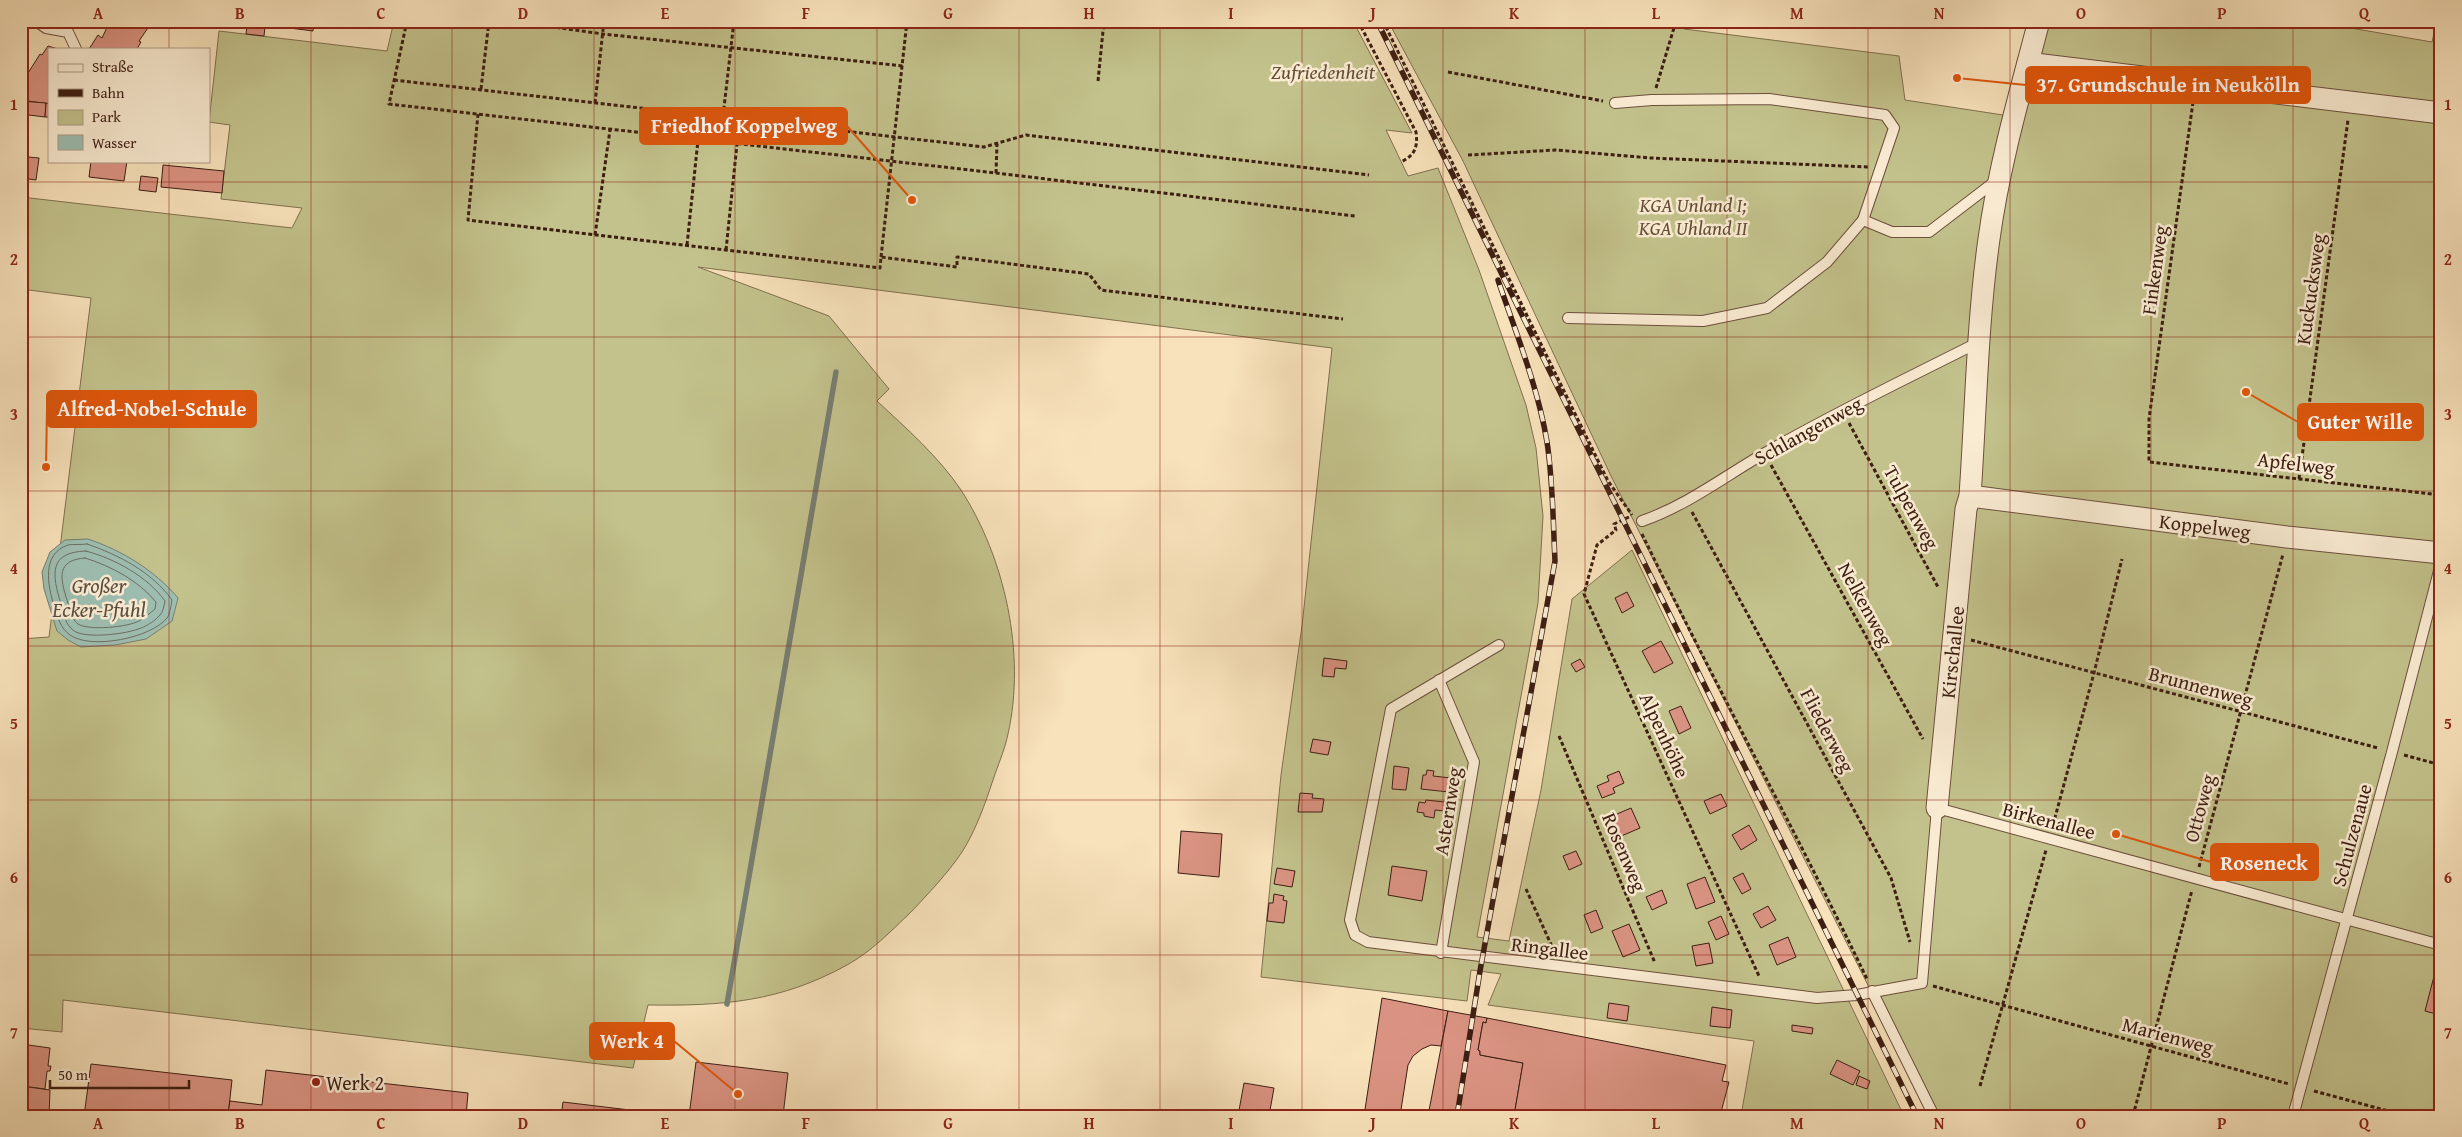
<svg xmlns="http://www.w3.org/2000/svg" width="2462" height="1137" viewBox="0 0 2462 1137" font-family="'Gentium Book Plus',serif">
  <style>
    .green { fill: #c3c28c; stroke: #80704f }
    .water { fill: #9dbeb1; stroke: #777e71 }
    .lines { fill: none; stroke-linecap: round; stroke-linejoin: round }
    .shore { stroke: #6d6e62; stroke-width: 1 }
    .stream { stroke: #777e71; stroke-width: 5.5 }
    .building { fill: #da9382; stroke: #3d1e12 }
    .service-casing { stroke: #6c4f3c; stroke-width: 12 }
    .minor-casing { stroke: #6c4f3c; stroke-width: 23 }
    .path { stroke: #3d1e12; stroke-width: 3; stroke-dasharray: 4 2.5; stroke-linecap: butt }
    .service { stroke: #faecd3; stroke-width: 10 }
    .minor { stroke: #faecd3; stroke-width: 21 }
    .rail-casing { stroke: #3d1e12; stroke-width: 5.5 }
    .rail { stroke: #faecd3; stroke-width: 4; stroke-dasharray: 11; stroke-linecap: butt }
    .grid { fill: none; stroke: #8f2418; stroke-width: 1; stroke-opacity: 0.55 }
    .poi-dot { fill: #8f2418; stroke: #faecd3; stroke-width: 2 }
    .labels { text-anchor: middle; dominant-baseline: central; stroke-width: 5; stroke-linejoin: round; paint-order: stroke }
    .park-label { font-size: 20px; font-style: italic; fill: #654f37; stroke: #faecd3 }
    .street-label { font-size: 20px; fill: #3d1e12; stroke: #faecd3 }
    .poi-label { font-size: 20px; fill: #3d1e12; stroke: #faecd3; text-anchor: start }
    .water-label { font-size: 21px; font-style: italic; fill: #5a4e42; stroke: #faecd3 }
    .leader { fill: none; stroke: #df560c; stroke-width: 2 }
    .callout-dot { fill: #df560c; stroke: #faecd3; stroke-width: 2 }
    .callout { fill: #df560c; stroke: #df560c; stroke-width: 2 }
    .callout-label { font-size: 21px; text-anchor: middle; font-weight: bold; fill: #fff }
    .neatline { fill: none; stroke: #8f2418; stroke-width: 2 }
    .grid-label { font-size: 16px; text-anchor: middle; font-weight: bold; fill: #8f2418 }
  </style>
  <rect width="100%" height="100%" fill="#f8e2bb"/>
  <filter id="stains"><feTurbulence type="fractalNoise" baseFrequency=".004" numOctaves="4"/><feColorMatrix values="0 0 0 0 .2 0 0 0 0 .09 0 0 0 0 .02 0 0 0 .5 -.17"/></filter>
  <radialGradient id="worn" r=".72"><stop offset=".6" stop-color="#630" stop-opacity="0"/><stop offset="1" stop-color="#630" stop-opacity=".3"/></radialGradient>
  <g class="green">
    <path d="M394 21H1353L1412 133 1386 130 1408 176 1438 168 1479 270 1526 405 1536 448 1543 516 1538 603 1477 937 1509 941 1541 790 1572 599 1632 550 1904 1116H1741L1754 1041 1488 1005 1501 974 1471 970 1467 1001 1261 977 1281 775 1302 626 1332 348 698 267 829 316 889 389 877 401C907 429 938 456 961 490 1005 558 1026 654 1008 734 1005 749 998 765 993 780 985 804 976 830 962 852 948 873 928 894 911 912 890 932 872 951 847 965 780 1002 723 1006 648 1005L633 1068 63 1000 62 1032 21 1028V639L49 637 91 298 21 289V197L292 228 302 208 221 199 230 125 209 122 219 31 387 51Z"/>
    <path d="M1388 21H1685L1684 29 1899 56 1905 100 2003 115 2032 21H2310L2432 42 2437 21H2441V1116H1934L1611 476 1463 161Z"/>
  </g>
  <path class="water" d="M88 539C123 551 154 570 178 598L172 621 146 639 115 645 81 647 68 640 57 631 44 589 42 572 50 552 65 540Z"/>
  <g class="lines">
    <g class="shore">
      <path d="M87 544C119 555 152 572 172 600 171 605 170 614 167 618 151 638 91 650 70 635 60 628 58 617 54 606 48 586 41 554 68 545 73 544 81 545 87 544Z"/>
      <path d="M86 551C115 559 147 576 165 601 164 606 163 612 160 615 156 620 147 626 141 628 127 634 87 639 74 631 65 624 64 615 61 604 52 575 48 552 86 551Z"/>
      <path d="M85 558C111 566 139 581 156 602L155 609C150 613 145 618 139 621 128 627 89 631 78 624 71 619 70 608 67 600 60 578 56 560 85 558Z"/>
    </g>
    <path class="stream" d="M727 1004 836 372"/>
  </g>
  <g class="building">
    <path d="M110 21H150L152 22 139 41 141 42 137 49H89L98 35 102 38Z"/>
    <path d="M248 21H266L265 27 247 25Z"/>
    <path d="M282 21H314L313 31 282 27Z"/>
    <path d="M2341 21H2361V25Z"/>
    <path d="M247 25 265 27 264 36 246 34Z"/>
    <path d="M48 46 58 49H49V104L21 100V87L26 79 25 78 40 54 42 55Z"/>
    <path d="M21 101 46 103 45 117 21 114Z"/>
    <path d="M46 103 49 104V117H45Z"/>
    <path d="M28 157 39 158 36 180 21 178V167L26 168Z"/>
    <path d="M91 161H127L124 181 89 177Z"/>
    <path d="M163 165 224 171 222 193 161 187Z"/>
    <path d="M141 176 158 178 156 192 139 190Z"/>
    <path d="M1627 592 1634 606 1622 613 1615 598Z"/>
    <path d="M1661 641 1673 663 1654 673 1642 651Z"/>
    <path d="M1324 658 1347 661 1346 669 1335 668 1334 677 1322 676Z"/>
    <path d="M1580 659 1585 667 1576 672 1571 664Z"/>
    <path d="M1681 706 1691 728 1679 734 1669 711Z"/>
    <path d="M1313 739 1331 742 1328 755 1310 752Z"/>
    <path d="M1394 766 1409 768 1406 790 1392 789Z"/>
    <path d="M1427 770 1434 771 1433 776 1451 778 1449 792 1421 789 1423 775H1426Z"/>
    <path d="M1619 771 1624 783 1613 788 1615 793 1602 798 1597 786 1609 781 1607 776Z"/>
    <path d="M1300 793 1313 794 1312 798 1324 799 1322 812H1298Z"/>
    <path d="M1721 794 1727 806 1710 814 1704 801Z"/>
    <path d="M1426 800 1445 802 1444 811 1435 810 1434 818 1424 816V813L1417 812 1419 802 1425 803Z"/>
    <path d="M1631 808 1640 828 1619 837 1610 817Z"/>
    <path d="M1749 825 1757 840 1741 850 1732 835Z"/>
    <path d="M1181 831 1222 834 1219 877 1178 873Z"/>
    <path d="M1576 851 1582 864 1569 870 1563 856Z"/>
    <path d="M1392 866 1427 871 1422 901 1388 895Z"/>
    <path d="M1277 868 1295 871 1292 887 1274 884Z"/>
    <path d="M1743 873 1751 889 1742 894 1733 878Z"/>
    <path d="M1705 877 1715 902 1696 909 1687 884Z"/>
    <path d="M1662 890 1667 903 1652 910 1646 897Z"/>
    <path d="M1274 894 1284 896 1283 900 1287 901 1284 923 1267 921 1269 903H1273Z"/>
    <path d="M1768 906 1776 920 1761 928 1753 914Z"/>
    <path d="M1596 910 1603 928 1591 933 1584 915Z"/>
    <path d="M1721 916 1729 934 1716 940 1708 922Z"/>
    <path d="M1629 924 1640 950 1623 957 1612 931Z"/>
    <path d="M1788 937 1796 957 1777 965 1769 945Z"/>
    <path d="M1709 943 1713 963 1696 966 1692 946Z"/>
    <path d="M2439 957 2441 958 2440 1015 2425 1011Z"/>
    <path d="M1382 998 1448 1011 1441 1046 1431 1045 1422 1049 1413 1056 1408 1065 1400 1116H1364Z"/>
    <path d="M1609 1003 1629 1006 1627 1021 1607 1018Z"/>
    <path d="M1712 1007 1732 1010 1730 1028 1710 1026Z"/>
    <path d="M1448 1011 1487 1018 1486 1023 1483 1022 1478 1050 1480 1051V1055L1523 1063 1514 1116H1428Z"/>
    <path d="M1487 1018 1726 1065 1722 1081 1729 1082 1720 1116H1514L1523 1063 1480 1055V1051L1478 1050 1483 1022 1486 1023Z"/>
    <path d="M1792 1025 1813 1028 1812 1034 1792 1031Z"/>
    <path d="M21 1044 50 1048 48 1066H51L50 1071H47L45 1089 21 1086Z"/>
    <path d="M1837 1060 1860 1071 1853 1085 1830 1074Z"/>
    <path d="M696 1062 788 1073 783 1116H689Z"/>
    <path d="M91 1064 232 1080 228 1116H84Z"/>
    <path d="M266 1070 468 1093 466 1116H251L228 1113 230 1101 262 1105Z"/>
    <path d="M1859 1076 1870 1081 1867 1089 1856 1085Z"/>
    <path d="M1244 1083 1274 1088 1269 1116H1238Z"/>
    <path d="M21 1086 50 1090 49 1116H21Z"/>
    <path d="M563 1102 680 1116H561Z"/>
  </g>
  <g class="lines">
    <g class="service-casing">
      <g id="service">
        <path d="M36 21 46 28 68 32 76 49"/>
        <path d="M1615 103 1652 100 1769 99 1885 115 1894 128 1863 220 1892 232H1929L1997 180"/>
        <path d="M1568 318 1703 321 1767 308 1827 262 1863 220"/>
        <path d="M1642 521C1686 506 1725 476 1765 453 1834 413 1906 379 1977 343"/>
        <path d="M1499 645 1391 709 1350 920 1355 935 1368 942 1817 998 1857 995 1922 983 1937 808 2441 945"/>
        <path d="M1439 680 1474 762 1441 953"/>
        <path d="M1872 991 1934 1116"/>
        <path d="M2293 1116 2392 752 2441 563"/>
      </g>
    </g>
    <g class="minor-casing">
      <g id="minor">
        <path d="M2028 63 2441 113"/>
        <path d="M1970 496 2287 537 2441 553"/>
        <path d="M1937 808 1966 509 1970 496C1976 410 1977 324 1989 239 1999 165 2020 93 2039 21"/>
      </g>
    </g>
    <g class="path">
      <path d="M407 21 389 104 996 173 1355 216"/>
      <path d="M511 21 603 34 903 66"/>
      <path d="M1330 21 1359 24"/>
      <path d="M1358 21 1416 132C1418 147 1415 155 1401 162"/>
      <path d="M1383 21 1608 481 1632 515"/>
      <path d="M1448 72 1603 101"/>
      <path d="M394 80 984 147 1026 135 1369 175"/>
      <path d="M1098 81 1104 21"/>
      <path d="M1656 88 1676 21"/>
      <path d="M481 89 489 21"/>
      <path d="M2193 102 2149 419V462L2441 495"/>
      <path d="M595 103 604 21"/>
      <path d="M478 114 468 220 880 268 881 257 957 267V257L1089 274 1101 290 1343 319"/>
      <path d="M720 142 734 21"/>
      <path d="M1468 155 1556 150 1651 158 1868 167"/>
      <path d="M996 173 997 144"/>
      <path d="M595 235 610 130"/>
      <path d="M687 245 698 140"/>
      <path d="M726 250 737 144"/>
      <path d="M881 257 907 21"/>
      <path d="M1849 423 1938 587"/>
      <path d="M1771 465 1923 739"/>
      <path d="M2299 479 2348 120"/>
      <path d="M1692 512 1891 878 1910 942"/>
      <path d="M1629 517 1614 524 1616 530 1597 545 1584 594 1759 976"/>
      <path d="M1642 534C1714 683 1795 829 1867 979"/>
      <path d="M1971 640 2378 748"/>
      <path d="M1559 736 1655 963"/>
      <path d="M2404 755 2441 765"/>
      <path d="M2053 825 2094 673 2122 559"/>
      <path d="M2199 867 2283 554"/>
      <path d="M1526 889 1554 951"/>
      <path d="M1933 986 2289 1084"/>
      <path d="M1980 1086 2046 850"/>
      <path d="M2314 1091 2407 1116"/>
      <path d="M2133 1116 2192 890"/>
    </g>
    <use href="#service" class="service"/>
    <use href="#minor" class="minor"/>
    <g class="rail-casing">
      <g id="rail">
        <path d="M1377 21 1917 1116"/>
        <path d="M1457 1116 1480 971 1555 561C1553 521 1553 481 1547 442 1538 387 1516 333 1498 280"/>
      </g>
    </g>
    <use href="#rail" class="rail"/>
  </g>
  <path class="grid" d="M169 21V49M311 21V1116M452 21V1116M594 21V1116M735 21V1116M877 21V1116M1019 21V1116M1160 21V1116M1302 21V1116M1443 21V1116M1585 21V1116M1727 21V1116M1868 21V1116M2010 21V1116M2151 21V1116M2293 21V1116M169 161V1116M21 182H2441M21 337H2441M21 491H2441M21 646H2441M21 800H2441M21 955H2441"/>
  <circle class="poi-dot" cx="316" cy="1082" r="5"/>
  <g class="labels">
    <g class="park-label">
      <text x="1323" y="71">Zufriedenheit</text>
      <text x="1693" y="204">KGA Unland I;<tspan x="1693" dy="23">KGA Uhland II</tspan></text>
    </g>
    <g class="street-label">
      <text transform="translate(2154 270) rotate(-82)">Finkenweg</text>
      <text transform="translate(2310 289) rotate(-82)">Kuckucksweg</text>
      <text transform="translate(1808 430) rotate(-29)">Schlangenweg</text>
      <text transform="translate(2296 463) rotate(7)">Apfelweg</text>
      <text transform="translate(1912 507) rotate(61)">Tulpenweg</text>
      <text transform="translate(2205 526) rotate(7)">Koppelweg</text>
      <text transform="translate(1866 604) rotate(61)">Nelkenweg</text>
      <text transform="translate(1952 652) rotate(-84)">Kirschallee</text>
      <text transform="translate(2201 686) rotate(15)">Brunnenweg</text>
      <text transform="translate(1828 730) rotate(62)">Fliederweg</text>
      <text transform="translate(1665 735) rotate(65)">Alpenhöhe</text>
      <text transform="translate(2199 808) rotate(-75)">Ottoweg</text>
      <text transform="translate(1447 811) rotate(-81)">Asternweg</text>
      <text transform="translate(2049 820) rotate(15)">Birkenallee</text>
      <text transform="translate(2351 835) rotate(-75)">Schulzenaue</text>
      <text transform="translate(1625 852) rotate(67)">Rosenweg</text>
      <text transform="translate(1550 948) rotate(7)">Ringallee</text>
      <text transform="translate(2168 1035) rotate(15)">Marienweg</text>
    </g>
    <g class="poi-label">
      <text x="326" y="1082">Werk 2</text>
    </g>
    <g class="water-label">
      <text x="99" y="585">Großer<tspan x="99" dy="24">Ecker-Pfuhl</tspan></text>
    </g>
  </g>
  <path class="leader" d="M1957 78L2026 85M912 200L847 126M46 467L47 409M2246 392L2298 422M2116 834L2211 862M738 1094L674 1041"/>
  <g class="callout-dot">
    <circle cx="1957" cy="78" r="5"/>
    <circle cx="912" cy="200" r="5"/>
    <circle cx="46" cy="467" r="5"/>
    <circle cx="2246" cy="392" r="5"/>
    <circle cx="2116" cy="834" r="5"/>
    <circle cx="738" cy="1094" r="5"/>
  </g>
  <g class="callout">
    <rect x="2026" y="67" width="284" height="36" rx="5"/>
    <rect x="640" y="108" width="207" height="36" rx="5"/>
    <rect x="47" y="391" width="209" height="36" rx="5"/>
    <rect x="2298" y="404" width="125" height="36" rx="5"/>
    <rect x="2211" y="844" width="107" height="36" rx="5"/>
    <rect x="590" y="1023" width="84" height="36" rx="5"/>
  </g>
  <g class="callout-label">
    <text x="2168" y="92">37. Grundschule in Neukölln</text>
    <text x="744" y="133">Friedhof Koppelweg</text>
    <text x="152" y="416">Alfred-Nobel-Schule</text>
    <text x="2360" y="429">Guter Wille</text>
    <text x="2264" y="870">Roseneck</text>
    <text x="632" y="1048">Werk 4</text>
  </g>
  <rect width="2462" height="1137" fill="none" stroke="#f8e2bb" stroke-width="55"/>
  <rect x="48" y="48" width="162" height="115" fill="#faecd3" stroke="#ae9a86"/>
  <rect x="58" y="64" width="25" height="8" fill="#faecd3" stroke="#ae9a86"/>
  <text x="92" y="72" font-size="15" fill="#3d1e12">Straße</text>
  <rect x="58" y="89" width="25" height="8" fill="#3d1e12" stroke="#ae9a86"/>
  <text x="92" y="98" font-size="15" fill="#3d1e12">Bahn</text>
  <rect x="58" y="110" width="25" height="15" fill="#c3c28c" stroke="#ae9a86"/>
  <text x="92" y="122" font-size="15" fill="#3d1e12">Park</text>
  <rect x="58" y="135" width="25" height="15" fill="#9dbeb1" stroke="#ae9a86"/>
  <text x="92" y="148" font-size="15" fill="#3d1e12">Wasser</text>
  <path d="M50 1080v8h139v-8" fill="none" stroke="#3d1e12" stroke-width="2.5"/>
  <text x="58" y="1080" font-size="15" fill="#3d1e12" stroke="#faecd3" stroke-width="4" paint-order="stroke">50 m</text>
  <rect x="28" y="28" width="2406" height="1082" class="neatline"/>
  <g class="grid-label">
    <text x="98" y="19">A</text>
    <text x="240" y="19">B</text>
    <text x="381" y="19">C</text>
    <text x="523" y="19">D</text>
    <text x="665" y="19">E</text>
    <text x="806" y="19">F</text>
    <text x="948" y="19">G</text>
    <text x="1089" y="19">H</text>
    <text x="1231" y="19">I</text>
    <text x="1373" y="19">J</text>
    <text x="1514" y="19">K</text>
    <text x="1656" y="19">L</text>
    <text x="1797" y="19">M</text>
    <text x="1939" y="19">N</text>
    <text x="2081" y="19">O</text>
    <text x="2222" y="19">P</text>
    <text x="2364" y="19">Q</text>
    <text x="14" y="110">1</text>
    <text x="2448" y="110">1</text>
    <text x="14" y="265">2</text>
    <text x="2448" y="265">2</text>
    <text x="14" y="420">3</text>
    <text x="2448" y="420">3</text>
    <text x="14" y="574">4</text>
    <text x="2448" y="574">4</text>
    <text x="14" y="729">5</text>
    <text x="2448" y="729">5</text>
    <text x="14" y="883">6</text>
    <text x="2448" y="883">6</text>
    <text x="14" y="1038">7</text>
    <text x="2448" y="1038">7</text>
    <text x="98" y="1129">A</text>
    <text x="240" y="1129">B</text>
    <text x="381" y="1129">C</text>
    <text x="523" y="1129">D</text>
    <text x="665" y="1129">E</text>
    <text x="806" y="1129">F</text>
    <text x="948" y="1129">G</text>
    <text x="1089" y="1129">H</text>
    <text x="1231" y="1129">I</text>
    <text x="1373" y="1129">J</text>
    <text x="1514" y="1129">K</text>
    <text x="1656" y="1129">L</text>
    <text x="1797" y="1129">M</text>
    <text x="1939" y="1129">N</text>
    <text x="2081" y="1129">O</text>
    <text x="2222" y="1129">P</text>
    <text x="2364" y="1129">Q</text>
  </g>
  <rect width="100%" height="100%" filter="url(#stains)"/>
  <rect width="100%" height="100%" fill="url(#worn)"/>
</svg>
